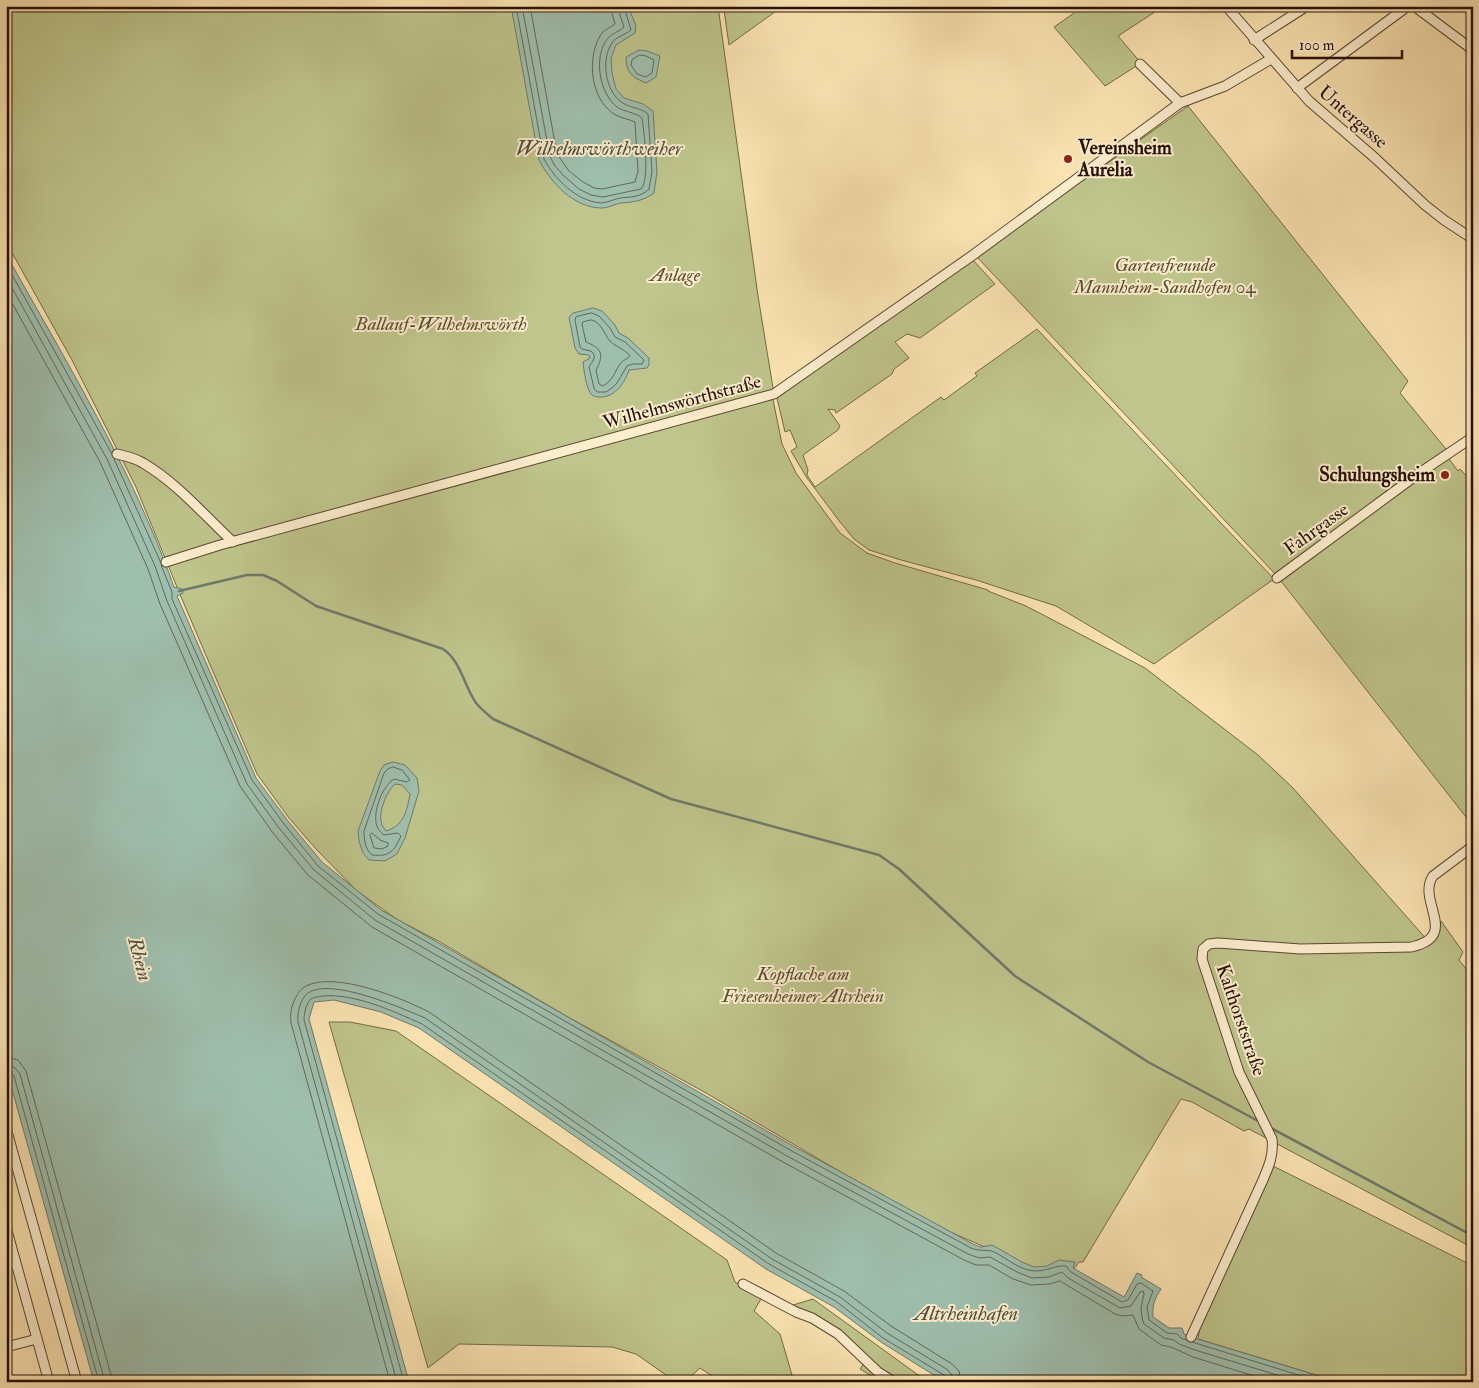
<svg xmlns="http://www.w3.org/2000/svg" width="1479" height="1388" viewBox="0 0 1479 1388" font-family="'IM FELL Double Pica',serif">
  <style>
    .green { fill: #bfc58c; stroke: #736a48 }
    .water { fill: #9fbfae; stroke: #6f796a; fill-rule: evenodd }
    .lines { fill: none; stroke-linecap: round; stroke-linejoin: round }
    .shore { stroke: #636858; stroke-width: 1 }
    .stream { stroke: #6f796a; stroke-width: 2.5 }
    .street-casing { stroke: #5c452f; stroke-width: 11 }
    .street { stroke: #fdeece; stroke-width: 9 }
    .poi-dot { fill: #8f2418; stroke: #fdeece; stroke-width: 2 }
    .labels { text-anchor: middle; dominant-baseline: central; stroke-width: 4; stroke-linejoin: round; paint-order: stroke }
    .street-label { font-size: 19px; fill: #271003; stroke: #fdeece }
    .poi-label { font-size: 19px; font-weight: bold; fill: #271003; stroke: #fdeece; text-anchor: start }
    .park-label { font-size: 19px; font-style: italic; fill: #5c4f33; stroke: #fdeece }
    .water-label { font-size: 20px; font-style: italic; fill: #514d3f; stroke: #fdeece }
  </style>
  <rect width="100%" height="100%" fill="#fce5b3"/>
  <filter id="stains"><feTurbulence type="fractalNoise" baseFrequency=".004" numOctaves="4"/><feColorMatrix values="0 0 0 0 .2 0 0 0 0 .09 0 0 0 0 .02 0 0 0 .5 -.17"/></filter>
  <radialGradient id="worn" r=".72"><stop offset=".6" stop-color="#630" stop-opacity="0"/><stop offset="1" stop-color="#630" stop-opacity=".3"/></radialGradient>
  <g class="green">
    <path d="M6 6H718L758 296 774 394 772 395 782 444 796 473 840 533 867 553 895 563 988 590V591L1026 606 1145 668 1258 755 1292 787 1429 942 1438 932 1441 921 1463 952 1459 960 1473 977V1248L1249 1129 1244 1131 1192 1102 1181 1099 1083 1262H1079L1069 1276 1036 1269 934 1225 846 1175 706 1093 568 1017 440 942 398 920 357 891 316 849 289 818 257 774 181 597 136 487 72 360 6 242Z"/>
    <path d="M730 6H783L729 45 724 10Z"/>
    <path d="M1084 6H1164L1118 36 1141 63 1105 86 1054 27Z"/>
    <path d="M1188 106 1408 381 1400 393 1446 449 1449 459 1458 471 1460 469 1473 483V826L1277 576 976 256Z"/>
    <path d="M972 259 995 284 920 338 907 334 895 342 909 358 894 369 892 374 836 413 835 410 828 409 840 426 838 430 803 455 808 470 807 475 815 487 941 397 944 400 977 376 975 373 1037 329 1274 579 1154 664 1056 606 976 580 901 560 869 550 854 539 840 522 807 478 791 451 797 447 790 430 785 432 777 398Z"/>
    <path d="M329 1022H350L396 1031 727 1260 735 1282 762 1297 754 1311 780 1334 794 1382H721L700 1368 685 1382H676L636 1354 612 1347 459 1344 428 1368Z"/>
    <path d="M1273 1166 1473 1266V1382H1339L1198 1339 1202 1315Z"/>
    <path d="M813 1299 921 1377 929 1382H881L860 1369 868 1357 840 1330 813 1314 793 1305Z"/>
  </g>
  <g class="water">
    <path d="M511 6H628L636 26 635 33 616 45 611 58 612 73 616 89 624 98 643 104 653 111 657 172 654 193C643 201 634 202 621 203 615 204 608 208 602 208 574 208 551 183 539 160Z"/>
    <path d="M639 50 647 51 660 56 656 77 646 83C632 77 626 73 626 57Z"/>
    <path d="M6 254C66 362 133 470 174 587L182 589 183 593 177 596 256 778 288 821 322 862 381 910 793 1146 973 1244 981 1247 992 1245 1022 1262 1034 1267 1047 1266 1059 1260 1075 1262 1073 1268 1124 1297 1137 1273 1142 1275 1141 1277 1161 1289C1155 1298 1152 1305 1153 1317L1169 1328H1182L1184 1334 1191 1337 1339 1382H945L881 1342 834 1307 766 1269 419 1028 381 1012 334 1000 314 1002 309 1019 409 1382H94L6 1068Z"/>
    <path d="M593 308 602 311 615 325 619 333 628 338 649 358V365L647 368 629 370C625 382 616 396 602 397 597 397 594 397 591 394 586 387 584 371 583 362L590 358 589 355 579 354 575 348 569 317 573 313Z"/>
    <path d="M393 762 405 765 417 778 419 791 405 838 397 854 385 861 369 860 363 853 359 841 358 831 380 771 384 765ZM395 784 402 785 410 794C407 810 404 826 386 831 384 828 381 825 381 821 379 810 387 791 395 784Z"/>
  </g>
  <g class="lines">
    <g class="shore">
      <path d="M516 6 544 159C555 179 576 201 601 203 607 203 614 199 620 198 631 197 641 197 649 189L652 172 648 114C640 107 628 108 620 101 605 89 601 59 612 43 615 37 625 35 631 30L624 6"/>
      <path d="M522 6 550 157 555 166 564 176 579 189 591 195 603 197 641 189C650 180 644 131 642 118 635 112 624 112 617 107 599 93 593 56 608 38 612 33 619 32 624 27L617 6"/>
      <path d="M530 6 557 154 569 171 583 182 594 188 602 189 635 182 638 171 635 122C629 119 620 118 614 114 590 98 587 59 600 36 603 30 610 28 615 24L610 6"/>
      <path d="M640 55 646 56 654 60 652 73 646 77 637 74 631 65 632 60Z"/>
      <path d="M6 264 112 454"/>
      <path d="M6 277 107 459 155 566 167 601 247 784 279 828 314 870 375 920 787 1156 968 1254 979 1258 990 1257 1017 1272 1032 1278 1049 1277 1062 1272 1068 1278 1120 1308 1131 1306 1140 1292 1143 1291 1144 1294 1141 1308 1142 1318 1144 1324 1164 1338 1174 1340 1179 1344 1195 1350 1300 1382"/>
      <path d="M6 292 100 462 148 569 160 604 240 786 273 833 308 875 372 927 783 1162 964 1260 976 1265H989L1013 1279 1031 1285 1049 1284 1060 1281 1115 1314 1122 1316 1133 1315 1139 1329 1161 1345 1171 1347 1193 1357 1274 1382"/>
      <path d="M592 313 599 316 610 328 615 337 625 342 644 360 642 364H633L627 366 617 383 612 388 606 392H597L594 388 589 367C592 361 598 357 591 351L582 349 580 347 575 320 576 317Z"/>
      <path d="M592 320C602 323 604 334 610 341 616 347 625 349 630 356 628 359 624 359 621 363 614 371 615 379 603 386L599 384 596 370C605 354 601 348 586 342L582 324 583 322Z"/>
      <path d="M114 459 161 563"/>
      <path d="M161 565 172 592V599L252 780 284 824 318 866 378 914 790 1150 971 1248C980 1252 988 1249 994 1252 1007 1258 1020 1271 1036 1271 1047 1271 1056 1265 1066 1266L1071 1272 1122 1302 1128 1300 1137 1284 1141 1283 1153 1291 1147 1307 1149 1320 1167 1333 1177 1334 1181 1338 1186 1340"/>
      <path d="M393 767 402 770 410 780 407 782 394 779C383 786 374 808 376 822 376 827 380 832 384 835L398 833 401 836C394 851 390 857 372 855 365 849 364 840 364 831L384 773 388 769Z"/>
      <path d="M372 833 380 840 388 843V846L382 849 374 848 370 835Z"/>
      <path d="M6 1057 18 1060 26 1071 113 1382"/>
      <path d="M6 1065 14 1067 20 1074 105 1382"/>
      <path d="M6 1071 11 1072 14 1076 99 1382"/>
      <path d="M1192 1342 1321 1382"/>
      <path d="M390 1382 291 1023C290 1016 291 1007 294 1001 297 995 300 989 306 986 335 971 402 998 429 1012L776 1253 844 1291 891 1326 952 1364 959 1371 961 1382"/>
      <path d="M397 1382 298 1022C297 1013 300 999 308 993 330 977 402 1008 425 1018L772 1259 840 1297 887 1333 948 1370 952 1375 953 1382"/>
      <path d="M404 1382 304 1020C304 1014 306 1003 311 999 314 997 319 997 322 996 354 993 393 1011 422 1024L769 1264 837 1302 883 1338 944 1375 947 1382"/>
    </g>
    <g class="stream">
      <path d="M179 591 247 575H263L277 581 316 606 443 649C461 661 464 686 476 703 481 709 487 714 493 719L671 799 879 855 899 869 1015 976 1148 1062 1260 1122"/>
      <path d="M1269 1127 1473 1236"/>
    </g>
    <g class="street-casing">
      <g id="street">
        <path d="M1226 6 1309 101 1375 158 1425 205 1444 220 1473 239"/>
        <path d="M1414 6 1473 50"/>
        <path d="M1254 40 1307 6"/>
        <path d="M1140 64 1180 103"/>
        <path d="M1297 88 1408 6"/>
        <path d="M117 454C126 456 135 458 143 463 177 483 204 515 233 542"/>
        <path d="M166 562 220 545 774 394 973 255 1180 103 1225 86 1271 59"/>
        <path d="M1277 578 1418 474 1473 437"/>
        <path d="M6 1128 77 1382"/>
        <path d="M6 1227 49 1382"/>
        <path d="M743 1284 796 1312 812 1318 838 1334 878 1372 894 1382"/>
        <path d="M1191 1337 1262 1182C1268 1168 1274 1156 1272 1139L1239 1072 1202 959 1203 949 1209 944 1218 943 1300 949 1411 947C1461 936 1416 901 1433 876L1473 846"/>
        <path d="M6 1347 37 1339"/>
      </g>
    </g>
    <use href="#street" class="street"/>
  </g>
  <g class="poi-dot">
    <circle cx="1068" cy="159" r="5"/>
    <circle cx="1445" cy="475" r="5"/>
  </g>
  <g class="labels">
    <g class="street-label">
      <text transform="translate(1353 117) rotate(41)">Untergasse</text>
      <text transform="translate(682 402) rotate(-15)">Wilhelmswörthstraße</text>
      <text transform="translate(1316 529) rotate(-36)">Fahrgasse</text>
      <text transform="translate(1241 1020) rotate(71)">Kalthorststraße</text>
    </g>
    <g class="poi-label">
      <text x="1078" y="148">Vereinsheim<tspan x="1078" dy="22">Aurelia</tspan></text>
      <text x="1435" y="475" text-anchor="end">Schulungsheim</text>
    </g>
    <g class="park-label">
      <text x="1165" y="265">Gartenfreunde<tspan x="1165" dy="22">Mannheim-Sandhofen 04</tspan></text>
      <text x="675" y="275">Anlage</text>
      <text x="441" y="324">Ballauf-Wilhelmswörth</text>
      <text x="803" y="974">Kopflache am<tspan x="803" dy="22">Friesenheimer Altrhein</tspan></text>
    </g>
    <g class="water-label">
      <text x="599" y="148">Wilhelmswörthweiher</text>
      <text transform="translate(140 959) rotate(75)">Rhein</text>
      <text x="966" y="1313">Altrheinhafen</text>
    </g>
  </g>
  <rect width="1479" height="1388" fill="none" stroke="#fce5b3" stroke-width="25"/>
  <rect x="8" y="8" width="1464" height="1373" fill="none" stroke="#271003" stroke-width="2.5"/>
  <rect x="12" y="12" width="1454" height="1363" fill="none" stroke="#271003"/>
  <path d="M1292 50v8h110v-8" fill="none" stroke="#271003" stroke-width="2.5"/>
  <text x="1299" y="50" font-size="15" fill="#271003" stroke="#fdeece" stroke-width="4" paint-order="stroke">100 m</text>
  <rect width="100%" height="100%" filter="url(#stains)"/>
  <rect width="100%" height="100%" fill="url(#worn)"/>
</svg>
